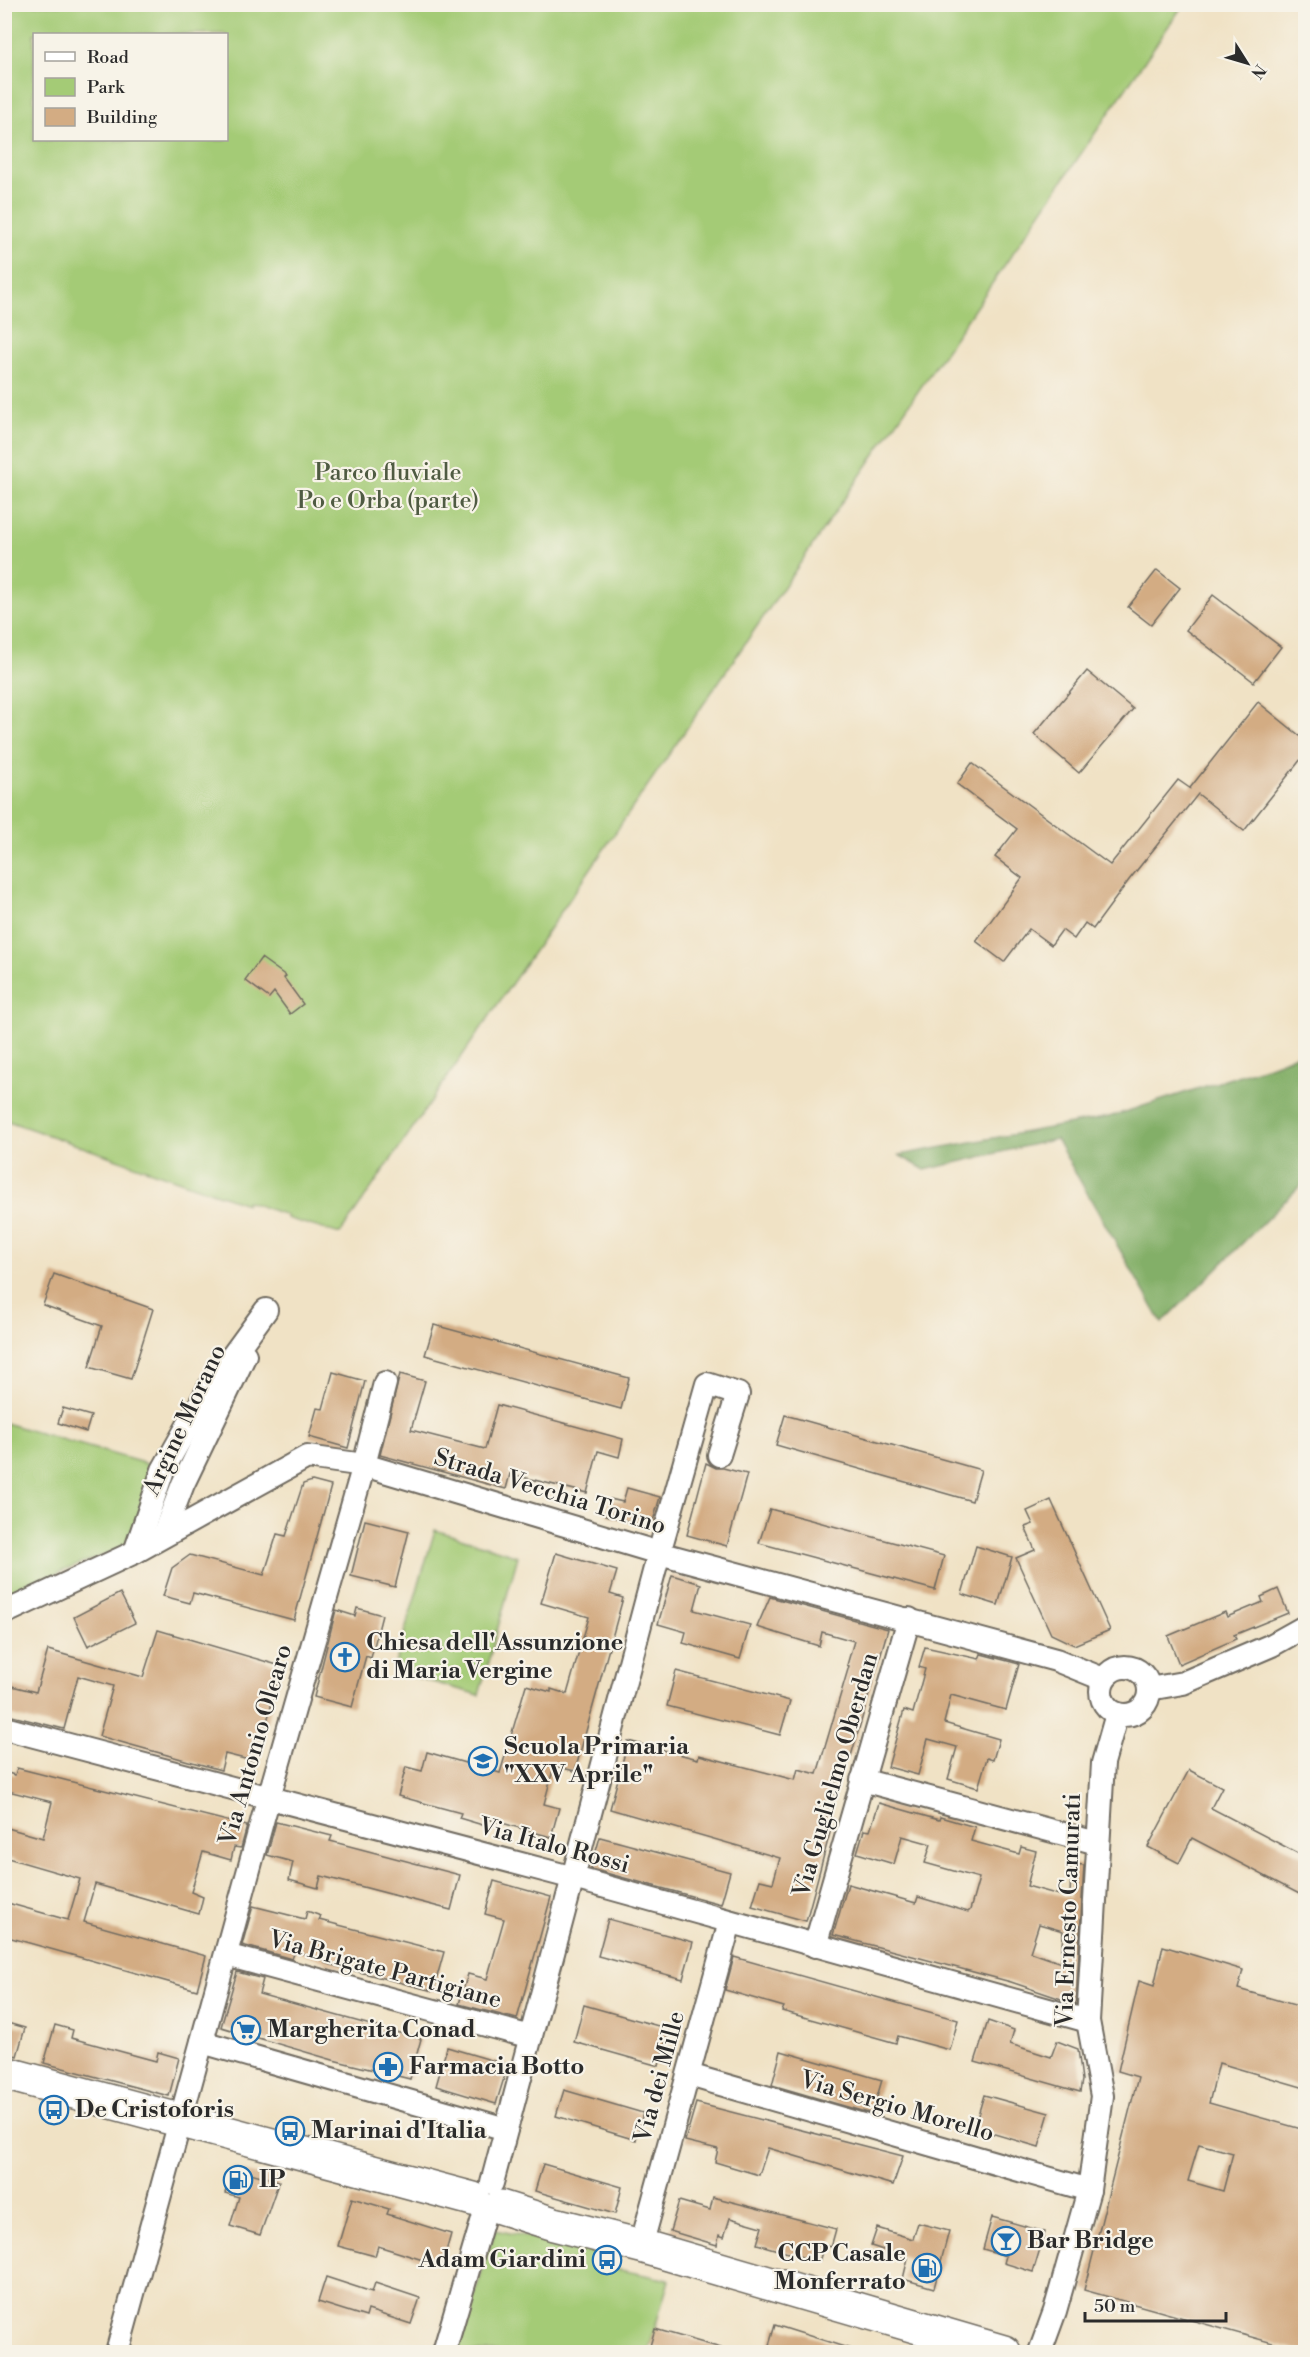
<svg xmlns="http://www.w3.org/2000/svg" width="1310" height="2357" viewBox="0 0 1310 2357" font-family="'Libre Bodoni',serif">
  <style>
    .green { fill: #a4cb76; stroke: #687b50; stroke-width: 1.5; fill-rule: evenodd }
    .forest { fill: #83af67; stroke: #576d49; stroke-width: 1.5 }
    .building { fill: #d3ac83; fill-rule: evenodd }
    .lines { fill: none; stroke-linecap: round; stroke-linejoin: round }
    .street-casing { stroke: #706b61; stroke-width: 26 }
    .primary-casing { stroke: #706b61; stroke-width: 36 }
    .street { stroke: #fff; stroke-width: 22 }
    .primary { stroke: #fff; stroke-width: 33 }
    .labels { text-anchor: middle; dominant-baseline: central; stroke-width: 4.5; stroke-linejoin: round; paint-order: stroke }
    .park-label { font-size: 24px; fill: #4f5b42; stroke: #f7f3e8 }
    .street-label { font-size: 24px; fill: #2b2b2b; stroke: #f7f3e8 }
    .poi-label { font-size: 24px; font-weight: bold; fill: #2b2b2b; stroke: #f7f3e8; text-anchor: start }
  </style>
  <rect width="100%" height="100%" fill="#f7f3e8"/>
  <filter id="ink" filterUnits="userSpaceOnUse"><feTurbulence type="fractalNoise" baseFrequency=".0167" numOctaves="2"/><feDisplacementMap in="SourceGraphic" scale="12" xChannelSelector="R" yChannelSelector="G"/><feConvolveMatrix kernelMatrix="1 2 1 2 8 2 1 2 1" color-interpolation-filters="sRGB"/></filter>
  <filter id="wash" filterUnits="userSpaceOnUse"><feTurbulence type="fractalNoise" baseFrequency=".008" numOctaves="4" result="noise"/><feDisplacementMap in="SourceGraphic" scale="24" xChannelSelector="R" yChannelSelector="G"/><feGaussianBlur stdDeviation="1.35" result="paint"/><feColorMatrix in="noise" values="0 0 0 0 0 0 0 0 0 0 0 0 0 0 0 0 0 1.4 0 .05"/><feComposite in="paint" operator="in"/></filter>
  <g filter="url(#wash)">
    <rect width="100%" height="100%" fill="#f0e2c5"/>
    <g class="green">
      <path d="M5 5H1183L340 1234 286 1218V1215L246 1201V1204L5 1120ZM34 34H226V140H34Z"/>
      <path d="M5 1423 161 1468 124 1547 5 1594Z"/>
      <path d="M435 1530 518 1556 479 1695 393 1671Z"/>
      <path d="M495 2230 605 2252 602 2266 669 2280 648 2352H457Z"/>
    </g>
    <path class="forest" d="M1305 1051V1181L1162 1323 1056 1139 925 1170 899 1155 1109 1117 1275 1064Z"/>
    <g id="blocks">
      <g class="building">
        <path d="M1157 570 1180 588 1151 625 1128 607Z"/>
        <path d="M1213 595 1281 647 1254 682 1186 630Z"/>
        <path d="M1087 671 1133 709 1079 773 1034 734Z"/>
        <path d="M1258 702 1305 740V754L1244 831 1198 794 1129 880 1093 929 1085 923 1074 939 1062 930 1051 945 1029 929 1004 962 976 941 1022 878 995 857 1017 829 957 784 972 763 1110 865 1178 780 1191 789 1190 788Z"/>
        <path d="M261 958 286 976 284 978 303 1004 290 1014 274 992 269 998 245 980Z"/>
        <path d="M54 1274 153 1309 131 1379 89 1367 102 1326 43 1305Z"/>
        <path d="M434 1325 629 1378 621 1409 425 1355Z"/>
        <path d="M333 1372 365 1381 348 1448 309 1437 317 1408 323 1409Z"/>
        <path d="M400 1374 425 1381 411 1430 485 1449 497 1405 623 1439 619 1457 598 1451 587 1493 510 1474 506 1489 380 1455Z"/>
        <path d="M63 1408 91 1416 86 1432 58 1423Z"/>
        <path d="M785 1415 981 1470 972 1501 776 1445Z"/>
        <path d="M706 1463 716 1468H723L747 1474 727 1546 687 1535Z"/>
        <path d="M312 1481 331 1486 294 1620 193 1593 190 1603 163 1596 172 1568 190 1555 264 1575 277 1534 286 1536 303 1484Z"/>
        <path d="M627 1488 660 1497 651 1528 606 1515 610 1499 623 1502Z"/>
        <path d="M1051 1500 1110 1630 1074 1645 1051 1634 1016 1558 1035 1550 1025 1527 1033 1524 1027 1511Z"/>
        <path d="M770 1509 944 1556 935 1590 759 1543Z"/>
        <path d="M365 1520 409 1531 395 1587 351 1576Z"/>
        <path d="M976 1546 1012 1557 998 1605 962 1594Z"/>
        <path d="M556 1553 617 1571 610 1594 623 1598 575 1771 554 1766 544 1804 559 1808 551 1837 488 1819 486 1826 459 1818 461 1813 398 1796 406 1767 422 1771 427 1752 500 1773 526 1685 551 1692V1689L567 1694 589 1617 541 1603Z"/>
        <path d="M672 1575 701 1584 694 1610 750 1625 740 1659 683 1643 686 1632 658 1624Z"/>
        <path d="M1278 1589 1288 1613 1234 1635 1236 1639 1179 1664 1168 1636 1225 1612 1227 1617 1263 1602 1261 1597Z"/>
        <path d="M120 1593 135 1623 88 1646 74 1617Z"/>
        <path d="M770 1597 888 1629 851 1756 843 1754 824 1826 831 1829 806 1921 752 1906 760 1880 773 1883 780 1858 610 1809 628 1741 698 1759 699 1755 795 1780 798 1769 817 1774 849 1666 847 1665 854 1641 822 1632 819 1646 757 1627Z"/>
        <path d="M357 1608 382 1615 371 1658 366 1656 352 1707 314 1697 336 1610 355 1616Z"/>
        <path d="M158 1630 281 1666 257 1762 225 1754 221 1770 99 1736 113 1686 78 1676 64 1729 4 1714V1684L36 1692 48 1650 143 1677Z"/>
        <path d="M925 1647 979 1659 981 1654 1019 1664 1006 1710 951 1695 944 1723 999 1739 993 1760 987 1758 978 1788 948 1779 957 1747 928 1739 918 1775 888 1767 904 1710 913 1713 925 1669 919 1667Z"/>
        <path d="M676 1671 790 1701 780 1735 667 1706Z"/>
        <path d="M17 1768 247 1826 241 1848 234 1847 231 1860 203 1852 191 1892 203 1897 199 1914 95 1884 84 1922 206 1956 197 1990 4 1936V1902L68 1920 80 1879 4 1857V1827L43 1838 52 1802 4 1790V1772L15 1775Z"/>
        <path d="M1189 1770 1222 1787 1211 1808 1305 1857V1897L1192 1838 1179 1863 1148 1847Z"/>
        <path d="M879 1803 939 1820 940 1817 975 1827 971 1841 1019 1854 1021 1847 1036 1851 1027 1886 1070 1898 1071 1864 1084 1865 1076 2004 1011 1982 833 1935 848 1884 916 1903 918 1897 968 1912 970 1910 979 1878 925 1863 931 1844 902 1836 894 1864 857 1853 864 1830 870 1831ZM1039 1924 1063 1931 1061 1963 1030 1952Z"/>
        <path d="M276 1822 332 1836 330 1841 460 1875 451 1910 321 1876 318 1888 289 1880 293 1862 267 1855Z"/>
        <path d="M600 1837 730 1872 721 1904 591 1869Z"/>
        <path d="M494 1881 551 1897 517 2019 459 2004 468 1974 487 1979 504 1919 485 1914Z"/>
        <path d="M253 1906 305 1919 307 1911 321 1916 319 1920 444 1952 433 1991 325 1963 326 1961 295 1951 292 1959 242 1945Z"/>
        <path d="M608 1919 693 1942 683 1979 598 1956Z"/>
        <path d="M1163 1946 1243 1970 1238 1989 1305 2008V2088L1219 2063 1209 2103 1305 2130V2352L1084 2290 1138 2077 1118 2071 1139 1981 1154 1986ZM1199 2144 1233 2153 1223 2191 1188 2181Z"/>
        <path d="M734 1957 958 2020 950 2050 898 2036 896 2043 782 2011 784 2007 725 1990Z"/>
        <path d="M237 1972 263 1979 259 1994 421 2039 410 2079 333 2060 221 2027Z"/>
        <path d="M584 2005 669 2029 659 2066 574 2042Z"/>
        <path d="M988 2021 1014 2030 1010 2044 1051 2057 1057 2041 1078 2049 1082 2080 1080 2092 975 2062Z"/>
        <path d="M4 2022 25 2028 17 2056 4 2052Z"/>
        <path d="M55 2025 73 2030 71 2038 156 2061 158 2052 179 2058 169 2096 44 2063Z"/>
        <path d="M447 2047 508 2065 496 2104 436 2086Z"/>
        <path d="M781 2051 882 2080 872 2114 772 2085Z"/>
        <path d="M564 2090 643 2113 636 2140 556 2116Z"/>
        <path d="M984 2095 1049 2113 1039 2147 974 2128Z"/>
        <path d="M696 2103 903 2156 893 2185 768 2148 759 2175 715 2162 718 2149 685 2141Z"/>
        <path d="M543 2164 622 2187 615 2214 535 2191Z"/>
        <path d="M233 2168 279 2181 260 2235 230 2226 239 2197 225 2193Z"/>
        <path d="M713 2197 836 2229 831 2247 824 2245 819 2262 757 2244 762 2227 730 2218 724 2237 719 2235 717 2245 670 2231 679 2201 710 2210Z"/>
        <path d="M352 2198 389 2209 387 2214 451 2234 442 2266 378 2246 375 2256 338 2246Z"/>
        <path d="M992 2217 1045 2232 1033 2272 1004 2263 1006 2256 983 2249Z"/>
        <path d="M918 2223 949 2231 934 2288 903 2279 908 2258 871 2246 877 2228 913 2239Z"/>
        <path d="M326 2277 372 2292 375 2283 420 2298 411 2324 368 2310 366 2317 318 2302Z"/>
        <path d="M775 2325 851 2349V2352H767Z"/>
        <path d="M655 2329 721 2348 720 2352H673L650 2346Z"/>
      </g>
    </g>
  </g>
  <g filter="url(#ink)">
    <use href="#blocks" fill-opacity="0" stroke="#706b61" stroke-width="1.5"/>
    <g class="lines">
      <g class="street-casing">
        <g id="street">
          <path d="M163 1536 183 1484 245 1355"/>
          <path d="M135 1552 163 1470 209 1388 266 1310"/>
          <path d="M4 1613 135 1552 307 1457 364 1465 659 1553 1056 1660 1103 1679"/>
          <circle cx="1125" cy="1691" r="24"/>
          <path d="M1149 1689 1183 1683 1272 1645 1306 1626"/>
          <path d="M4 1728 574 1878 1088 2021"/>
          <path d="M862 1780 1097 1843"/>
          <path d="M815 1946 909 1619"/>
          <path d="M226 1955 531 2037"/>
          <path d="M202 2042 506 2129"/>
          <path d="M689 2075 1089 2190"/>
          <path d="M492 2183 659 1553 707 1384 738 1394 719 1455"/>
          <path d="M641 2246 730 1922"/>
          <path d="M117 2352 263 1818 364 1465 385 1383"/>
          <path d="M444 2352 485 2212"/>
          <path d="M1040 2352 1055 2311 1089 2190 1102 2096 1088 2021 1103 1763 1117 1714"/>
        </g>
      </g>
      <g class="primary-casing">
        <g id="primary">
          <path d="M4 2073 473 2199"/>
          <path d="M500 2207 554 2224 641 2246 1004 2352"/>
        </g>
      </g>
      <use href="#street" class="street"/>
      <use href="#primary" class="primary"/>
    </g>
  </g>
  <defs>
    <g id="church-ring" transform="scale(1.5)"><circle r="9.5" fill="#f7f3e8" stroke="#1f6fb2" stroke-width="1.5"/><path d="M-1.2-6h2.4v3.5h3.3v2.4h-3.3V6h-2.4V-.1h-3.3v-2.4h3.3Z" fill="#1f6fb2"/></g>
    <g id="school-ring" transform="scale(1.5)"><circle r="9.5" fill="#f7f3e8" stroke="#1f6fb2" stroke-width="1.5"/><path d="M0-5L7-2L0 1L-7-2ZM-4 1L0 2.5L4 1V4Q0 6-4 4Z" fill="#1f6fb2"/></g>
    <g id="supermarket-ring" transform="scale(1.5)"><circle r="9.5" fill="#f7f3e8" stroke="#1f6fb2" stroke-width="1.5"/><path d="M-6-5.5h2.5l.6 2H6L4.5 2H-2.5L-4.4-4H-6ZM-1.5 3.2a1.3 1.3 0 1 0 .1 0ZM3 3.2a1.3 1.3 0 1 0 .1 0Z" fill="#1f6fb2"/></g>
    <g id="pharmacy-ring" transform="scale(1.5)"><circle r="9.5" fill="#f7f3e8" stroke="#1f6fb2" stroke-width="1.5"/><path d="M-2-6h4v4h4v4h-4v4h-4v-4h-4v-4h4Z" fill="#1f6fb2"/></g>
    <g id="bus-ring" transform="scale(1.5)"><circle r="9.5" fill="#f7f3e8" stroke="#1f6fb2" stroke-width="1.5"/><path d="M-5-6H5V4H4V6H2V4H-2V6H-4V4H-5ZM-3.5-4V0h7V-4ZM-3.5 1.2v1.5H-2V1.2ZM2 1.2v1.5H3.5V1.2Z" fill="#1f6fb2"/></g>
    <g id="fuel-ring" transform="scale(1.5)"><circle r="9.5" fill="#f7f3e8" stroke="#1f6fb2" stroke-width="1.5"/><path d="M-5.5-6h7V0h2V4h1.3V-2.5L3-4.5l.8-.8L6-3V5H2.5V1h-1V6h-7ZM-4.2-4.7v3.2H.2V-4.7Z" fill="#1f6fb2"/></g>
    <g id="bar-ring" transform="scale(1.5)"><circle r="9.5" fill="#f7f3e8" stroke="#1f6fb2" stroke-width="1.5"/><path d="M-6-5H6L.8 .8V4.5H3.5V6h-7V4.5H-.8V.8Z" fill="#1f6fb2"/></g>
  </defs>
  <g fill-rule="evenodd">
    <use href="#church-ring" x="345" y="1657"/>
    <use href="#school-ring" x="483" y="1761"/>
    <use href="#supermarket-ring" x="246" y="2030"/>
    <use href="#pharmacy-ring" x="388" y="2067"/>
    <use href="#bus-ring" x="54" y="2110"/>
    <use href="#bus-ring" x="290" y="2131"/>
    <use href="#fuel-ring" x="238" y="2180"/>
    <use href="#bar-ring" x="1006" y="2241"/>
    <use href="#bus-ring" x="607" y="2260"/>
    <use href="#fuel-ring" x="927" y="2268"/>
  </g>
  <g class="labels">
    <g class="park-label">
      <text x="388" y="473">Parco fluviale<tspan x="388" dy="28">Po e Orba (parte)</tspan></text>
    </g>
    <g class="street-label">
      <text transform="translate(185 1420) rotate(-65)">Argine Morano</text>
      <text transform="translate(550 1492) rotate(17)">Strada Vecchia Torino</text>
      <text transform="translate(256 1745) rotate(-74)">Via Antonio Olearo</text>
      <text transform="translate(836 1775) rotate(-74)">Via Guglielmo Oberdan</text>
      <text transform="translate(554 1846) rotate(15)">Via Italo Rossi</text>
      <text transform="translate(1069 1910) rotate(-88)">Via Ernesto Camurati</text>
      <text transform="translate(385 1970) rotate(15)">Via Brigate Partigiane</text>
      <text transform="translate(660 2077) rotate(-75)">Via dei Mille</text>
      <text transform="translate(897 2107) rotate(16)">Via Sergio Morello</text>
    </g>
    <g class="poi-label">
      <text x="366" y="1643">Chiesa dell'Assunzione<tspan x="366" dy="28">di Maria Vergine</tspan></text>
      <text x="504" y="1747">Scuola Primaria<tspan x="504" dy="28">"XXV Aprile"</tspan></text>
      <text x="267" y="2030">Margherita Conad</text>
      <text x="409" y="2067">Farmacia Botto</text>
      <text x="75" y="2110">De Cristoforis</text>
      <text x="311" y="2131">Marinai d'Italia</text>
      <text x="259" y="2180">IP</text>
      <text x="1027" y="2241">Bar Bridge</text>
      <text x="906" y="2254" text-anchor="end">CCP Casale<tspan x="906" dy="28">Monferrato</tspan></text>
      <text x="586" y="2260" text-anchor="end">Adam Giardini</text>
    </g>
  </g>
  <rect width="1310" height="2357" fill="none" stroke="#f7f3e8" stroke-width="24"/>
  <rect x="33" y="33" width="195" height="108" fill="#f7f3e8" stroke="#a5a39c" stroke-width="1.5"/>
  <rect x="45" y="52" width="30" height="9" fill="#ffffff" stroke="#a5a39c" stroke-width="1.5"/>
  <text x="87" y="63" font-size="18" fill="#2b2b2b">Road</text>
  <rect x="45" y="78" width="30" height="18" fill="#a4cb76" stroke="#a5a39c" stroke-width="1.5"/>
  <text x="87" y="93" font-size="18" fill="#2b2b2b">Park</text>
  <rect x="45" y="108" width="30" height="18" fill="#d3ac83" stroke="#a5a39c" stroke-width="1.5"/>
  <text x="87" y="123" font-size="18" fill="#2b2b2b">Building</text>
  <g transform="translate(1247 63) rotate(127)" stroke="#f7f3e8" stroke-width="4.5" paint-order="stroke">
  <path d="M0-4.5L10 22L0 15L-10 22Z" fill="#2b2b2b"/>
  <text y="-9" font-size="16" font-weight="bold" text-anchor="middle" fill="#2b2b2b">N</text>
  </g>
  <path d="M1085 2312v9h141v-9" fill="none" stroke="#2b2b2b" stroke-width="3"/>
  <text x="1094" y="2312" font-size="18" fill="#2b2b2b" stroke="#f7f3e8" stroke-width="4.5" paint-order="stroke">50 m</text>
</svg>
